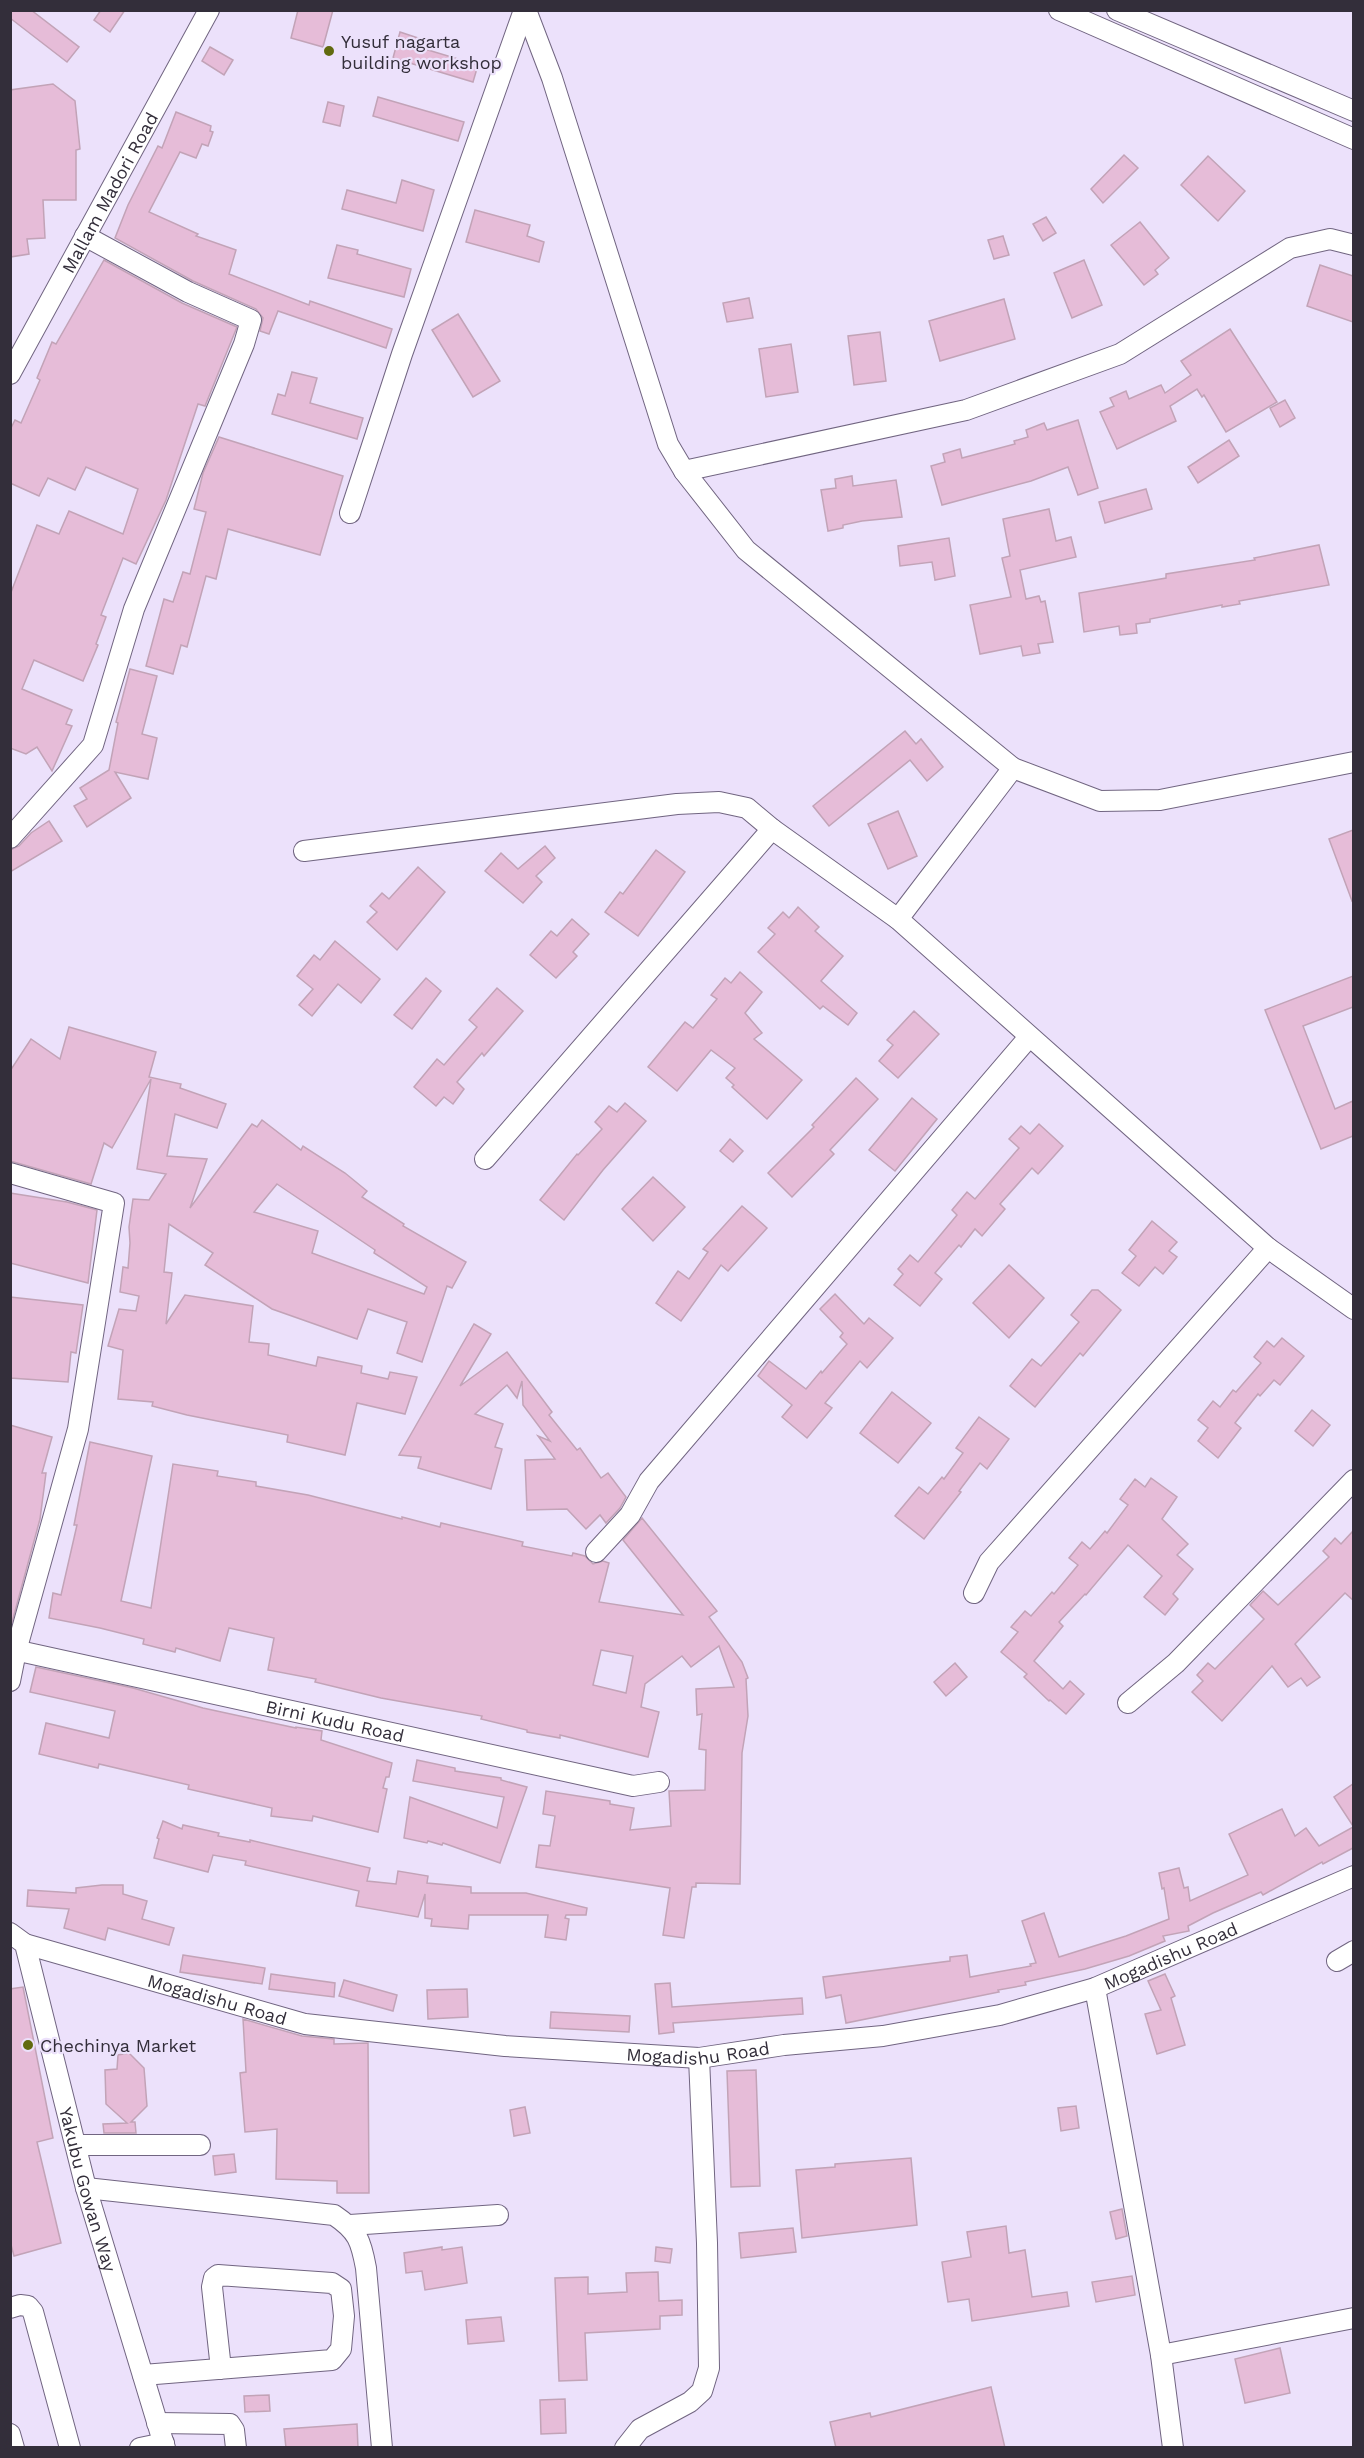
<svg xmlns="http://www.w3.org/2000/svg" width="1364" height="2458" viewBox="0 0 1364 2458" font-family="'Work Sans',sans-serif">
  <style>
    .building { fill: #e6bcd8; stroke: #c2a3b7; stroke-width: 1.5; fill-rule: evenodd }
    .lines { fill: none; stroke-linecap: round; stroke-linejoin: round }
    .minor-casing { stroke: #716581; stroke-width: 22 }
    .minor { stroke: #fff; stroke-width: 20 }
    .poi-dot { fill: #616a0f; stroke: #ece1fb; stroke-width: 2 }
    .labels { text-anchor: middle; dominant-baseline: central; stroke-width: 4.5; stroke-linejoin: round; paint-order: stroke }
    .poi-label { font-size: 18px; fill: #332e3a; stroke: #ece1fb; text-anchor: start }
    .street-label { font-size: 18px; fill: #332e3a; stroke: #ece1fb }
  </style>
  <rect width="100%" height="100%" fill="#ece1fb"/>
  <g class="building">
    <path d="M10 10H31L79 47 67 62 10 18Z"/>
    <path d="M101 10H125L110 32 94 20Z"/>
    <path d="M298 10H333L323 47 291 38Z"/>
    <path d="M400 32 421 39 418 47 478 65 473 82 393 58Z"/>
    <path d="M210 47 233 60 224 75 202 61Z"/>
    <path d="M53 84 75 101 80 149 76 150V200H43L45 238 27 239 29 254 10 257V90Z"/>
    <path d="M378 97 464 122 458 141 373 116Z"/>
    <path d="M328 102 344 106 340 126 323 122Z"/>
    <path d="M176 112 211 126 210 131 213 132 208 146 202 144 196 158 180 152 149 212 198 234 196 236 236 250 229 274 309 305 310 301 392 329 386 348 278 311 269 334 260 331 263 318 256 309 193 281 115 238 128 205 158 146 162 148Z"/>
    <path d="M1124 155 1138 168 1103 203 1091 189Z"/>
    <path d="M1208 156 1245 191 1218 221 1181 185Z"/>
    <path d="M402 180 434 190 423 231 342 209 347 190 396 203Z"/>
    <path d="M475 210 530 225 527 236 544 242 539 262 466 242Z"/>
    <path d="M1046 217 1056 233 1043 241 1033 224Z"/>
    <path d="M1140 222 1169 258 1155 270 1158 274 1144 285 1111 245Z"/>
    <path d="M1003 236 1009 255 994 259 988 240Z"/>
    <path d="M337 245 358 250 357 254 411 269 404 297 328 278Z"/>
    <path d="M104 260 182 303 237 327 205 406 198 404 166 500 136 564 123 558 101 615 106 617 96 644 98 645 83 681 34 660 22 689 72 710 66 724 72 726 52 771 37 747 26 754 10 748V595L37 525 59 534 69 511 123 534 138 489 86 467 75 490 48 478 39 496 10 483V430L15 420 21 423 40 380 37 378 52 342 56 344Z"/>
    <path d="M1084 260 1102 305 1072 318 1054 273Z"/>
    <path d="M1320 265 1353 276V322L1307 306Z"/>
    <path d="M749 298 753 318 727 322 723 303Z"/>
    <path d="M1004 299 1015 339 940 361 929 321Z"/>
    <path d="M458 314 500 381 473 397 432 330Z"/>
    <path d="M1230 329 1277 402 1226 432 1204 395 1202 397 1197 389 1170 406 1176 421 1117 449 1100 412 1114 406 1110 398 1126 391 1129 399 1161 385 1165 393 1191 375 1181 361Z"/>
    <path d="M880 332 886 381 854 385 848 336Z"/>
    <path d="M791 344 798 392 766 397 759 349Z"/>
    <path d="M292 372 317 378 310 403 363 418 357 439 272 414 278 394 285 396Z"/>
    <path d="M1285 400 1295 418 1280 427 1270 408Z"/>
    <path d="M1078 420 1098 488 1078 495 1068 467 1031 481 942 505 931 466 945 462 943 454 960 449 962 458 1015 444 1014 441 1028 437 1026 430 1044 423 1047 430Z"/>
    <path d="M219 437 343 476 320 555 228 529 216 579 206 576 187 647 181 645 173 674 146 666 164 599 173 602 183 572 190 574 206 512 194 509 203 473Z"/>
    <path d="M1229 440 1239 456 1198 483 1188 467Z"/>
    <path d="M852 476 853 486 896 480 902 517 862 521 843 525V528L828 531 821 490 836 488 835 479Z"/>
    <path d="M1146 489 1152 509 1105 523 1099 502Z"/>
    <path d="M1049 509 1056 541 1071 537 1076 557 1020 570 1026 599 1039 596 1041 602 1045 601 1053 642 1038 644 1040 653 1023 656 1021 646 980 654 970 605 1011 597 1002 558 1010 556 1003 519Z"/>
    <path d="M949 538 955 576 935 580 932 562 900 566 898 546Z"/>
    <path d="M1319 545 1329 585 1239 601 1240 604 1222 607V605L1150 619V622L1136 624 1137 633 1120 635 1119 626 1084 632 1079 593 1166 578V574L1255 560 1254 558Z"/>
    <path d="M130 669 157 676 142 734 157 738 148 779 115 772 131 798 87 827 74 806 87 799 80 788 109 770 118 723 116 722Z"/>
    <path d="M905 731 916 744 921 739 943 767 927 781 910 760 829 826 813 806Z"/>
    <path d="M898 811 917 856 888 869 868 824Z"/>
    <path d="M49 821 62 841 10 872V850L19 846 31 833Z"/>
    <path d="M1353 830V900L1352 901 1329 839Z"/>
    <path d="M545 846 555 858 536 876 542 882 523 903 485 871 501 853 518 869Z"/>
    <path d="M656 850 685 872 638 936 605 912 620 892 623 894Z"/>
    <path d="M418 867 445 892 397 950 367 922 377 912 370 906 382 893 389 899Z"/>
    <path d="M798 907 819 927 815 931 843 956 821 981 857 1013 848 1025 823 1006 820 1009 758 952 775 934 768 928 783 912 789 918Z"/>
    <path d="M572 919 589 934 573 952 577 956 556 978 530 955 551 931 557 936Z"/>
    <path d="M335 941 380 979 361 1003 338 984 312 1016 299 1005 313 989 297 976 314 955 320 960Z"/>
    <path d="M740 972 762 992 745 1013 762 1033 754 1039 802 1080 767 1119 732 1087 734 1085 726 1078 735 1068 711 1050 677 1091 648 1067 685 1022 693 1028 717 999 711 995 725 978 731 983Z"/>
    <path d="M1353 976V1007L1303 1026 1335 1109 1353 1101V1136L1321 1149 1265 1010Z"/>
    <path d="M426 978 441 991 412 1029 394 1015Z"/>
    <path d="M497 988 523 1011 484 1056 482 1053 457 1082 464 1089 453 1104 444 1097 436 1106 414 1087 437 1059 444 1065 477 1027 469 1020Z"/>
    <path d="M914 1011 939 1034 898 1078 879 1061 893 1045 887 1040Z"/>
    <path d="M69 1027 156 1052 149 1077 181 1084 180 1088 226 1104 217 1128 175 1114 167 1156 207 1159 190 1208 252 1124 257 1127 262 1120 301 1150 303 1146 345 1173 367 1191 362 1197 404 1224 403 1226 466 1262 452 1288 447 1286 422 1362 397 1353 407 1322 368 1309 357 1339 272 1309 205 1265 213 1253 169 1224 164 1272 172 1273 166 1324 185 1295 253 1306 249 1342 269 1344 268 1355 316 1366 318 1357 362 1366 361 1373 388 1379 390 1372 417 1377 405 1414 357 1403 345 1455 287 1442 288 1435 187 1415 152 1406 153 1402 118 1399 123 1350 108 1346 119 1309 136 1311 139 1296 120 1292 123 1267 128 1268 130 1243 129 1227 133 1199 149 1200 166 1174 137 1169 151 1079 112 1148 104 1143 91 1184 10 1161V1071L31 1039 60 1059ZM277 1184 375 1250 374 1253 427 1287 424 1294 312 1253 318 1231 254 1212Z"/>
    <path d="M856 1078 878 1099 830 1150 834 1154 792 1197 768 1173 814 1127 812 1125Z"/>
    <path d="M912 1098 937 1119 895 1171 869 1150Z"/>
    <path d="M625 1103 646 1121 603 1170 564 1220 540 1200 577 1154 578 1155 602 1129 595 1122 609 1106 617 1112Z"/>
    <path d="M1039 1124 1063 1146 1038 1174 1032 1168 1000 1204 1005 1209 982 1236 975 1229 961 1247 959 1245 935 1273 942 1279 920 1306 894 1285 903 1274 898 1269 910 1255 918 1262 957 1215 952 1210 967 1192 975 1199 1019 1148 1009 1139 1021 1126 1030 1134Z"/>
    <path d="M730 1139 743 1151 733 1162 720 1151Z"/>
    <path d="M653 1177 685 1207 653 1241 622 1209Z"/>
    <path d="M10 1193 67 1202 97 1210 88 1283 10 1263Z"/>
    <path d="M742 1206 767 1228 728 1271 721 1265 681 1321 656 1303 678 1271 689 1279 708 1252 703 1249Z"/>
    <path d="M1152 1221 1177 1242 1169 1251 1177 1257 1163 1274 1155 1267 1139 1286 1122 1273 1136 1256 1129 1250Z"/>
    <path d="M1009 1265 1044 1298 1009 1338 973 1303Z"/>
    <path d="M1092 1290H1098L1121 1310 1083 1356 1080 1353 1035 1407 1010 1386 1032 1359 1041 1366 1056 1349 1079 1322 1071 1315Z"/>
    <path d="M835 1294 864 1324 869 1318 893 1338 867 1368 860 1361 825 1403 832 1408 807 1438 782 1417 792 1405 758 1376 769 1361 806 1389 821 1371 822 1373 847 1344 840 1337 843 1333 820 1309Z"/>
    <path d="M10 1297 83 1305 76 1353 71 1352 68 1382 10 1378Z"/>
    <path d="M474 1324 491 1334 460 1386 507 1352 552 1412 549 1415 577 1450 580 1448 601 1478 608 1473 626 1497 620 1508 606 1523 600 1515 586 1529 567 1509 527 1510 525 1460 555 1459 538 1436 550 1441 523 1405 522 1381 517 1398 507 1385 475 1414 503 1424 495 1447 502 1449 491 1489 418 1468 421 1457 399 1455Z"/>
    <path d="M1282 1338 1304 1356 1280 1385 1274 1380 1260 1396 1258 1394 1235 1423 1241 1428 1218 1458 1198 1441 1208 1428 1198 1420 1213 1401 1220 1407 1233 1390 1236 1392 1261 1363 1254 1357 1267 1341 1274 1347Z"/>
    <path d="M892 1392 931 1423 898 1463 860 1433Z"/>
    <path d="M1312 1410 1330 1425 1313 1446 1295 1431Z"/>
    <path d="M979 1417 1009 1439 987 1469 980 1463 959 1491 961 1492 924 1539 895 1516 919 1487 928 1494 942 1477 944 1479 963 1453 956 1448Z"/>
    <path d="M10 1425 52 1437 42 1473H46L40 1519 11 1626Z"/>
    <path d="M90 1442 152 1456 121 1601 151 1608 173 1464 218 1471 217 1476 256 1482V1486L308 1495 402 1519V1517L440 1527 441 1523 523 1542 522 1546 572 1556 573 1553 585 1556 593 1564 603 1561 609 1563 599 1602 683 1615 623 1540 642 1518 717 1611 709 1617 742 1662 748 1678 746 1679 748 1716 742 1753 740 1884 696 1883V1887H692L684 1938 663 1935 670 1888 536 1867 539 1845 550 1846 555 1816 543 1814 546 1791 610 1801V1804L634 1808 630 1830 671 1826 669 1791 705 1790 706 1750 699 1749 702 1714 697 1715 696 1689 734 1687 719 1646 691 1667 682 1656 645 1684 641 1707 659 1712 648 1757 560 1735V1738L527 1732V1730L481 1719 482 1716 381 1698 315 1682 316 1679 268 1670 274 1638 229 1628 220 1661 176 1648 175 1652 143 1644 144 1639 100 1628 49 1618 53 1593 61 1595 77 1525H74ZM601 1650 633 1656 626 1693 593 1685Z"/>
    <path d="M1151 1478 1177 1497 1162 1519 1188 1544 1177 1555 1193 1569 1173 1594 1178 1599 1165 1615 1144 1597 1162 1576 1128 1545 1086 1595 1085 1594 1059 1622 1063 1626 1034 1661 1063 1689 1070 1681 1084 1694 1066 1714 1050 1700 1049 1701 1024 1677 1027 1674 1001 1652 1018 1632 1011 1627 1025 1611 1031 1616 1052 1592 1054 1594 1078 1565 1069 1558 1082 1542 1090 1549 1105 1531 1107 1533 1128 1505 1120 1499 1135 1479 1145 1487Z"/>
    <path d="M1353 1531V1600L1345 1593 1295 1644 1320 1677 1307 1686 1301 1678 1288 1687 1272 1666 1222 1721 1192 1692 1203 1681 1197 1675 1208 1663 1215 1669 1264 1619 1250 1605 1263 1591 1278 1605 1329 1557 1323 1551 1335 1538 1341 1544Z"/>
    <path d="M955 1663 967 1677 946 1696 934 1682Z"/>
    <path d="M36 1667 133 1688 203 1708 296 1728V1727L322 1731 321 1740 392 1763 389 1777H386L383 1788 387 1789 378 1832 313 1816 312 1821 271 1816 272 1808 188 1789 189 1785 99 1764 98 1768 39 1754 46 1723 109 1738 115 1711 30 1692Z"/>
    <path d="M417 1760 455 1768V1771L501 1778V1780L527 1787 500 1863 443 1843 442 1845 428 1841 427 1843 404 1838 410 1797 497 1828 504 1797 413 1781Z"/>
    <path d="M1353 1784V1826L1334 1797Z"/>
    <path d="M1282 1809 1295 1836 1306 1828 1319 1846 1353 1827V1848L1323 1864 1322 1862 1263 1895 1261 1892 1213 1913 1188 1926 1189 1931 1163 1936 1165 1941 1129 1956 1085 1969 1025 1982 1026 1985 998 1990 999 1992 846 2023 841 1995 826 1998 823 1977 950 1961V1957L967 1955 970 1977 1031 1966 1030 1964 1036 1963 1022 1921 1044 1913 1059 1957 1126 1936 1169 1919 1164 1888 1162 1889 1159 1873 1179 1868 1184 1888 1188 1887 1190 1901 1248 1875 1229 1834Z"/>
    <path d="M163 1821 182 1829 183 1825 219 1833 218 1836 250 1842V1840L370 1868 367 1881 396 1884 398 1871 428 1876 427 1883 471 1887V1893H526L587 1908 586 1915H566L565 1918 569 1919 566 1940 545 1937 548 1915H469L468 1929 431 1926 432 1919 425 1918V1894L418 1917 356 1906 359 1891 245 1865 246 1861 213 1855 208 1872 154 1858 159 1839 157 1838Z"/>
    <path d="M102 1885H123V1894L147 1901 142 1919 174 1928 169 1945 108 1928 105 1940 64 1928 69 1909 27 1906 28 1890 76 1893V1888Z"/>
    <path d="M183 1955 265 1968 262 1984 180 1972Z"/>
    <path d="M271 1974 335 1983 334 1997 269 1989Z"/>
    <path d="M1165 1974 1175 1996 1171 1998 1185 2045 1157 2054 1145 2014 1161 2010 1148 1981Z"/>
    <path d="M344 1980 397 1995 393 2011 339 1996Z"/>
    <path d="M670 1983 672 2007 802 1998 803 2014 673 2023 674 2032 659 2034 655 1984Z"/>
    <path d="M23 1987 53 2138 37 2142 61 2243 14 2256 10 2241V1989Z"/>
    <path d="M467 1989 468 2017 428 2019 427 1990Z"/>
    <path d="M551 2012 630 2016 629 2032 550 2028Z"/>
    <path d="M243 2019 302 2036 334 2039V2044L368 2043 369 2193H337V2181L276 2179 277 2129 245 2132 240 2073 246 2072Z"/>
    <path d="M129 2053 144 2068 147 2106 131 2122H135L136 2133H104L103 2124 127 2123 106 2104 105 2070 117 2069 118 2055Z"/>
    <path d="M756 2070 760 2186 731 2187 727 2071Z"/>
    <path d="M1076 2106 1079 2128 1061 2131 1058 2108Z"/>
    <path d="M525 2107 530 2133 514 2136 510 2110Z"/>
    <path d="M234 2154 236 2172 215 2175 213 2156Z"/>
    <path d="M911 2158 917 2225 802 2238 796 2170 835 2167V2164Z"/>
    <path d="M1122 2209 1127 2236 1116 2239 1110 2212Z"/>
    <path d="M1006 2226 1009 2253 1025 2250 1032 2297 1067 2292 1069 2306 972 2321 969 2299 948 2302 942 2262 971 2257 967 2232Z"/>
    <path d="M793 2228 796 2252 741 2258 739 2233Z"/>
    <path d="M442 2247V2250L462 2247 467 2283 425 2290 422 2271 406 2273 404 2253Z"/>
    <path d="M656 2247 672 2249 670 2263 655 2261Z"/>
    <path d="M658 2272 659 2301 682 2300V2315L660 2316V2329L585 2333 587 2380 559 2381 555 2278 588 2277V2294L627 2292 626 2273Z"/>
    <path d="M1132 2276 1135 2295 1096 2302 1092 2282Z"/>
    <path d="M501 2317 504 2341 468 2344 466 2320Z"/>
    <path d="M1280 2348 1290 2393 1245 2403 1235 2359Z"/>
    <path d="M991 2387 1005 2448H836L830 2422 870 2413 871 2417Z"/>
    <path d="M269 2395 270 2411 245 2412 244 2396Z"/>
    <path d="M565 2399 566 2433 541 2434 540 2400Z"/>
    <path d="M357 2424 358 2448H286L284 2429Z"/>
  </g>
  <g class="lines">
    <g class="minor-casing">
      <g id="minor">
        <path d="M526 10 552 78 668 444 684 471 746 550 1013 768 1100 801 1160 800 1354 762"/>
        <path d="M1059 10 1354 139"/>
        <path d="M1117 10 1354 111"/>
        <path id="s1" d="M10 374 209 10"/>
        <path d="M684 471 966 410 1120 354 1290 248 1330 239 1354 245"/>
        <path d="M350 513 402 354 524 10"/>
        <path d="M10 838 93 745 134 609 244 344 251 320 188 292 85 236"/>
        <path d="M304 851 677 804 719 802 747 808 772 829"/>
        <path d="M898 919 1013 768"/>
        <path d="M485 1159 772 829 898 919 1268 1248 1354 1309"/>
        <path d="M10 1173 114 1203 78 1429 16 1651 10 1681"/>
        <path d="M596 1552 630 1515 649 1481 1029 1037"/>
        <path d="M974 1593 989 1562 1268 1248"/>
        <path id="s2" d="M10 1649 633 1786 659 1782"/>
        <path d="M1128 1703 1176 1663 1354 1480"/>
        <path id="s3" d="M10 1933 25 1944 86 2188 165 2448"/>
        <path id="s4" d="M25 1944 305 2024 505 2046 699 2058 784 2045 883 2036 1000 2015 1095 1988 1354 1876"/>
        <path d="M1337 1961 1354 1951"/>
        <path d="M1095 1988 1161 2355 1173 2448"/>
        <path d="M76 2145H200"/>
        <path d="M86 2188 334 2215C358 2231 361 2241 366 2268L382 2448"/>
        <path d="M350 2225 498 2215"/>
        <path d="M10 2308 20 2305 28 2306 33 2312 70 2448"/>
        <path d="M1161 2355 1354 2318"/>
        <path d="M143 2375 332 2360 341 2349 344 2316 341 2289 332 2283 218 2275 214 2278 212 2287 221 2369"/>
        <path d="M157 2423 230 2424 234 2430 236 2448"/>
        <path d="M10 2434 14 2448"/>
        <path d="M140 2448 164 2443"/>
        <path d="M625 2448 640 2429 690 2402 702 2391 709 2368 707 2243 699 2058"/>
      </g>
    </g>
    <use href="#minor" class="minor"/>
  </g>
  <g class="poi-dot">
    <circle cx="329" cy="51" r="6"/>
    <circle cx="28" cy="2045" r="6"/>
  </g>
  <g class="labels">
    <g class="poi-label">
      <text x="341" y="41">Yusuf nagarta<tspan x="341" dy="21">building workshop</tspan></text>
      <text x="40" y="2045">Chechinya Market</text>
    </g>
    <g class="street-label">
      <text stroke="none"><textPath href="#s1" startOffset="207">Mallam Madori Road</textPath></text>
      <text stroke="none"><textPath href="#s2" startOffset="333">Birni Kudu Road</textPath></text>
      <text stroke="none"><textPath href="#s4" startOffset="1172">Mogadishu Road</textPath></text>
      <text stroke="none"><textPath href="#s4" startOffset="200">Mogadishu Road</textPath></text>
      <text stroke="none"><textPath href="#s4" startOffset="686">Mogadishu Road</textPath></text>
      <text stroke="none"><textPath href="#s3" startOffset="272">Yakubu Gowan Way</textPath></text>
    </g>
  </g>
  <rect width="1364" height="2458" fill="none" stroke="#332e3a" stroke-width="24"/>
</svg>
